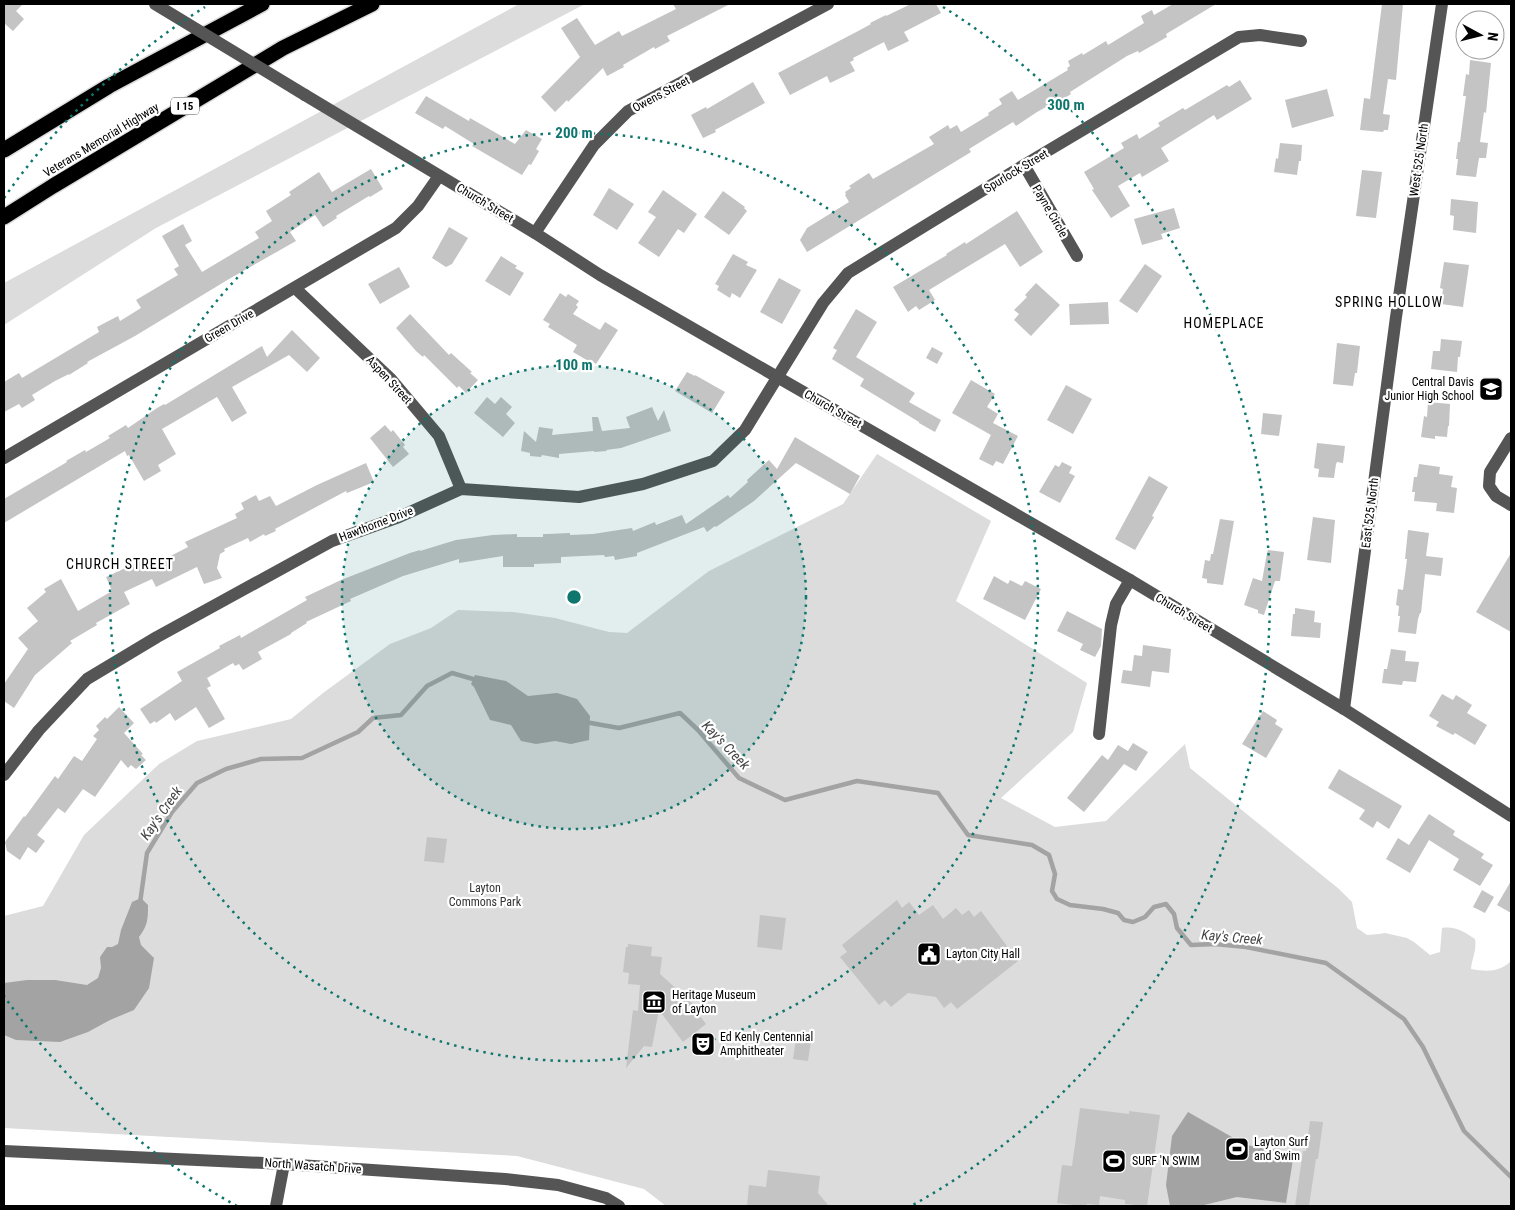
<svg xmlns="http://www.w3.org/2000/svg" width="1515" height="1210" viewBox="0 0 1515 1210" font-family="'Roboto Condensed',sans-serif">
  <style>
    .green { fill: #dcdcdc }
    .water { fill: #a3a3a3 }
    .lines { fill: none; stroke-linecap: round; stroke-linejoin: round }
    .stream { stroke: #a3a3a3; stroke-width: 4.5 }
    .building { fill: #c4c4c4 }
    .highway-casing { stroke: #dbdbdb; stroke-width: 18 }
    .minor { stroke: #555; stroke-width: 12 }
    .highway { stroke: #000; stroke-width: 15 }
    .minor-bridge { stroke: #555; stroke-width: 12 }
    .ring { fill: none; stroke: #0f766e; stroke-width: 2.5; stroke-dasharray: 2.5 5 }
    .labels { text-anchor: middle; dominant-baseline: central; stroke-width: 4.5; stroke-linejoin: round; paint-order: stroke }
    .shield { fill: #fff; stroke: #4c4c4c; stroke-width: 1 }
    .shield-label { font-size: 11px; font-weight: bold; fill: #000 }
    .street-label { font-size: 12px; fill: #000; stroke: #fff }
    .poi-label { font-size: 12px; fill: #000; stroke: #fff; text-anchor: start }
    .park-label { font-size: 12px; fill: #333; stroke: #fff }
    .neighbourhood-label { font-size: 14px; letter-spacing: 1px; fill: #000; stroke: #fff }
    .water-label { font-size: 14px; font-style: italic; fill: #444; stroke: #fff }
    .centre { fill: #0f766e; stroke: #fff; stroke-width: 2.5 }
    .ring-label { font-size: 15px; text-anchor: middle; font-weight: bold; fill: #0f766e; stroke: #fff; stroke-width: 4.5; stroke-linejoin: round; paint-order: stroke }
  </style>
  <rect width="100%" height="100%" fill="#fff"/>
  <g class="green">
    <path d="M519 4H585L156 228 4 325V283Z"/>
    <path d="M877 454 991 521 956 601 1087 683 1073 732 1001 798 1055 827 1106 821 1185 744 1190 768 1339 889 1352 902 1357 928 1367 935 1379 934 1385 933 1407 938 1414 942 1430 955 1440 952 1442 928C1456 926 1464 932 1475 939 1477 950 1472 958 1471 969 1487 972 1500 972 1511 961V1206H666L644 1189 517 1156 4 1128V916L43 906 84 835 159 764 197 741 291 719 323 693 390 644 431 628 458 610 513 612 555 618 609 632 627 633 709 571 843 504Z"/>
  </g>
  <g class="water">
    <path d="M475 675 506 681 528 696 557 693 577 699 590 716 589 740 571 744 555 741 536 744 521 741 511 725 490 720 474 687 471 684Z"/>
    <path d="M141 898 148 905C148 919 148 925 139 937L141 945 154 958 149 988 134 1010 110 1020 88 1032 60 1042 16 1040 4 1035V983L27 980H55L87 985 98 978 101 968 100 957 107 947H112L118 944 121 930 132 902Z"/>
    <path d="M1188 1112 1246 1145 1294 1153 1286 1203 1237 1197 1200 1206H1170L1166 1185 1172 1136Z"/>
  </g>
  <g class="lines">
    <g class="stream">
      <path d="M585 722 619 728 680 713 698 730 739 778 785 800 857 781 938 793 968 835 1032 845 1049 855 1055 874 1052 891 1057 899 1070 905 1103 909 1118 913 1124 920 1133 922 1145 917 1154 907 1166 904 1174 914 1177 928 1191 945 1215 944 1246 947 1326 963 1404 1019 1423 1047 1464 1131 1511 1177"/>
      <path d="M140 903 147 853 172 812 197 783 226 769 261 759 302 758 358 732 373 718 401 715 427 686 452 673 473 679 476 681"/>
    </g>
  </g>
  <g class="building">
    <path d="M4 4H23L16 11 24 19 13 31 5 24 4 25Z"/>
    <path d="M673 4H730L675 32 667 36 670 41 655 49 654 47 623 65 624 67 607 76 603 68 568 102 567 100 555 112 541 97 580 57 561 28 577 18 595 45 619 31 622 36 676 9Z"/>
    <path d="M911 4H936L941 13 904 32 909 41 888 51 884 42 853 58 854 60 850 62 855 71 830 83 827 76 790 95 778 73 860 30 871 24 870 23 886 15V16Z"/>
    <path d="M1173 4H1216L1166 34 1167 37 1139 53 1138 51 1127 56 1070 92 1071 94 1051 107 1050 105 1037 112 1016 126 1013 122 969 149 971 152 807 252 800 240 807 228 849 202 845 195 846 194 845 192 851 188 849 186 869 173 873 179 934 144 929 137 948 125 950 129 957 125 961 132 989 115 988 113 1002 104 999 99 1012 91 1018 100 1068 70 1067 68 1070 66 1068 61 1082 53 1083 55 1106 41 1108 45 1144 23 1141 16 1152 10 1154 15Z"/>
    <path d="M1382 4H1403L1396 80 1388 79 1383 114 1390 115 1388 130H1384L1383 132 1360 130 1364 98 1370 99Z"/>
    <path d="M1470 60 1491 63 1486 113 1484 112 1480 142 1488 143 1486 158H1479L1476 177 1456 175 1458 159H1456L1458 142H1460L1466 96H1463L1466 74 1469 75Z"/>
    <path d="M1240 80 1252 99 1217 120 1214 115 1161 148 1169 161 1142 177 1140 173 1118 186 1130 206 1111 218 1092 190 1094 189 1084 172 1124 148 1121 143 1137 134 1139 139 1160 126 1158 123 1183 108 1185 110 1227 85 1229 87Z"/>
    <path d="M753 82 765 103 715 130 716 132 703 138 691 115 706 107 707 109Z"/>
    <path d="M1327 89 1334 116 1292 128 1285 100Z"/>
    <path d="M426 96 469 121 470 118 515 144 526 130 542 139 536 149 539 151 531 165 529 164 522 175 472 146 474 144 445 126 443 129 415 113Z"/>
    <path d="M1280 143 1302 145 1301 161H1299L1297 175 1274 172 1276 158 1278 159Z"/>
    <path d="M371 169 383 189 370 197 369 196 336 216 337 218 323 227 315 215 290 232 296 241 229 279 135 336 87 362 88 363 69 375V374L55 381 32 395 35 400 22 408 19 404 4 412V382L19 373 22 378 99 332 97 327 118 316 120 321 141 308 136 300 178 275 174 269 179 266 162 236 183 224 192 241 185 245 202 272 259 238 255 232 272 221 266 211 291 195 289 192 319 172 332 192Z"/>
    <path d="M1362 170 1382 172 1376 218 1356 216Z"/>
    <path d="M609 188 634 204 617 230 593 215Z"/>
    <path d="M663 190 697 214 684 233 678 229 659 257 638 243 656 217 648 212Z"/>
    <path d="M723 191 745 207 744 208 747 211 729 235 704 217Z"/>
    <path d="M1451 199 1478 202 1476 233 1453 230 1454 216 1450 215Z"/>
    <path d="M1174 208 1180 228 1161 234 1163 239 1142 245 1134 219Z"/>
    <path d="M1017 211 1043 252 1020 267 1005 244 929 290 935 300 919 310 916 306 908 312 893 287 947 255 946 254 965 242 966 244Z"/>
    <path d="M449 227 468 238 452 264 446 267 432 258Z"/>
    <path d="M733 254 748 262 746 265 757 270 740 298 732 293 730 298 717 290 719 286 715 284Z"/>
    <path d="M501 256 517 266 515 268 524 273 510 296 485 281Z"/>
    <path d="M1444 262 1469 265 1463 307 1441 304 1443 289 1440 288Z"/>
    <path d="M1145 264 1162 276 1137 313 1119 301Z"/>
    <path d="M399 267 410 287 380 304 368 284Z"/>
    <path d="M779 278 801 290 782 324 760 312Z"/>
    <path d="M1036 283 1060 305 1031 336 1014 320 1019 314 1014 310 1027 297 1025 295Z"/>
    <path d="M560 293 566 297 568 294 579 301 576 305 578 307 573 314 600 330 605 322 618 330 596 364 591 361 590 362 573 352 577 345 548 327 550 324 543 320Z"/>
    <path d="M1108 302 1109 324 1070 325 1069 304Z"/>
    <path d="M856 309 877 322 856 357 915 393 909 402 941 420 935 432 919 423V422L860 386 864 379 832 359 837 350 833 348Z"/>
    <path d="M410 314 449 355 451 353 472 372 470 373 478 380 466 393 459 386 457 388 424 355 423 357 416 351 396 328Z"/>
    <path d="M292 330 320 358 307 372 289 355 232 387 247 413 232 422 217 397 162 429 176 454 158 465 161 471 144 481 129 455 127 456 125 451 4 523V499L67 462 66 461 85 450 86 452 110 438 108 436 126 425 128 428 157 408 164 404 165 405 262 346 267 357Z"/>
    <path d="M1441 339 1462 341 1460 357H1458L1457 372 1431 369 1433 351H1440Z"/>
    <path d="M1337 343 1360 346 1357 373H1355L1353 386 1333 384Z"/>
    <path d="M932 347 943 353 937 364 926 358Z"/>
    <path d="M687 372 695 376V375L725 392 712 413 675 391Z"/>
    <path d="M971 380 995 394 987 407 998 414 993 423 1018 436 1003 464 996 461 993 466 979 459 991 435 952 413Z"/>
    <path d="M1066 385 1092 399 1073 434 1047 420Z"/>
    <path d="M487 397 495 404 501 397 512 407 506 414 515 423 503 437 474 413Z"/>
    <path d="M1428 402 1450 404 1449 426H1448L1447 437 1435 436V439L1421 437 1424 416 1427 417Z"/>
    <path d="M652 407 658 421 664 410 671 431 621 448 606 450 607 451 594 452V451L559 454V458L542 455 541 457 530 456V453L521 451 524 431 536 442 539 427 553 429 552 435 593 431 592 417H598L602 431 630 428 626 417Z"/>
    <path d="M1263 413 1282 415 1279 436 1261 434Z"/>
    <path d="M385 425 391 432 393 430 405 445 403 447 409 454 393 467 370 438Z"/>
    <path d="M795 437 860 476 850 494 796 463 754 501 716 527 715 526 707 532 704 527 637 553V556L615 560 614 556 605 557 604 555 561 557V563L534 564V567H503V556L459 563V559L403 576 350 599 351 601 306 622 307 623 291 633V634L258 652 262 659 243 670 239 664 235 666 233 663 207 678 211 686 207 688 225 719 209 728 196 707 175 721 170 713 156 723 155 721 150 724 140 709 182 681 177 672 220 648 219 646 240 635 241 638 307 600 305 597 341 580 410 553 420 550V551L456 540 493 535 517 534V537H543V534H548L570 533V535L593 534 632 528 633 531 655 522 656 525 682 515 686 524 728 495 730 498 748 482 747 480 769 460 777 469Z"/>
    <path d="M1317 443 1345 446 1343 463 1337 462 1336 464 1334 478 1318 477 1319 469 1314 468Z"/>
    <path d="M1062 462 1072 467 1069 473 1075 476 1060 503 1039 492 1055 465 1059 467Z"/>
    <path d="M366 463 374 482 347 493 346 491 275 529 276 531 265 536 264 534 250 542 248 538 224 549 225 551 220 554 217 568 222 578 204 584 197 567 156 587 152 579 124 592 130 604 96 623 97 625 70 641 72 643 35 675 14 708 4 701V684L28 649 18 638 38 621 27 608 46 592 44 589 61 579 78 611 112 591 106 577 151 556 155 564 188 547 185 542 237 518 235 514 244 509 241 503 256 495 259 501 270 496 276 506 317 485Z"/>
    <path d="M1419 464 1440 467 1439 474 1453 476 1451 487 1457 488 1454 513 1436 511 1437 503 1414 501 1415 492H1412L1414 477H1417Z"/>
    <path d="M1149 476 1168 487 1152 516 1154 517 1135 550 1115 539Z"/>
    <path d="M1313 517 1335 520 1331 563 1307 560Z"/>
    <path d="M1220 519 1234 521 1223 585 1207 583V579L1202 578 1205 560 1210 561 1211 554H1213Z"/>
    <path d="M1408 530 1429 533 1426 556 1443 558 1441 576 1425 574 1421 613H1420L1418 619 1416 634 1398 632 1400 616H1398L1399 606 1396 605 1398 589 1403 590 1407 559H1405Z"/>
    <path d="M1268 550 1284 552 1280 581H1275L1264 615 1258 613V610L1244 605 1253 578 1262 581 1267 553Z"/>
    <path d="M1511 553V632L1476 612Z"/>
    <path d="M994 576 1008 584 1010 580 1022 586 1025 581 1041 589 1025 620 983 599Z"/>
    <path d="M1295 608 1315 611 1314 622 1321 623 1320 638 1291 636 1293 614H1295Z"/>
    <path d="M1067 611 1102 629 1101 646 1095 657 1080 650 1083 644 1057 631Z"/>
    <path d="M1143 645 1171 649 1169 673 1152 671 1150 687 1121 683 1123 670 1132 671 1134 655 1142 656Z"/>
    <path d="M1391 649 1406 651 1405 661 1419 662 1416 682 1403 681 1402 685 1382 683 1384 669H1387Z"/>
    <path d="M1442 694 1453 700 1456 695 1472 705 1467 713 1487 725 1475 745 1455 733 1453 735 1436 726 1439 722 1429 716Z"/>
    <path d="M119 707 134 723 124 733 143 754 141 755 146 760 136 769 131 765 128 768 121 760 95 797 83 789 65 813 58 808 37 835 45 841 36 853 28 847 20 860 7 851 5 842 24 816 25 817 55 776 58 779 74 756 82 761 97 739 93 736 99 730 96 726 105 717 107 719Z"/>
    <path d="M1263 711 1277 720 1275 724 1283 729 1266 758 1242 744 1260 715H1261Z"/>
    <path d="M1133 743 1148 752 1136 771 1124 764 1084 812 1067 798 1102 755 1108 760 1118 745 1128 751Z"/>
    <path d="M1339 769 1402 806 1389 829 1377 821 1373 828 1359 819 1365 810 1328 788Z"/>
    <path d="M1429 814 1455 831 1453 835 1484 854 1481 858 1493 865 1480 886 1453 870 1459 859 1429 840 1410 873 1386 859 1398 838 1409 845Z"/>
    <path d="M427 837 447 839 444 863 424 861Z"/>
    <path d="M1511 881V913L1497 905Z"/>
    <path d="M1482 890 1494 897 1485 913 1473 907Z"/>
    <path d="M897 900 902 908 909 902 919 915 933 905 943 919 956 908 962 915 969 910 974 917 981 911 1018 961 957 1009 951 1002 944 1008 936 997 908 993 891 1007 885 1000 879 1005 840 957 847 952 842 945Z"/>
    <path d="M760 915 786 918 782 950 757 947Z"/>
    <path d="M628 944 652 947 651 956 662 957 660 974 703 1013 700 1016 706 1024 683 1042 659 1010 652 1047 644 1046 626 1068 633 1010 638 1011 640 985 628 984 629 973 623 972 626 947H628Z"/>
    <path d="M796 1039 811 1040 808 1061 793 1059Z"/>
    <path d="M1080 1108 1129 1114V1111L1160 1115 1147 1206 1125 1204V1200L1100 1196 1099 1205 1087 1204 1086 1206H1082L1057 1203 1062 1165 1072 1166Z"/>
    <path d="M1310 1121 1323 1122 1318 1159H1316L1309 1206H1295L1303 1151H1306Z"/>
    <path d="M768 1170 820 1176 818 1193 829 1206H747L749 1185 766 1187Z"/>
  </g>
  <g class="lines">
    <g class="highway-casing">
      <g id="highway">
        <path d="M4 150 109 86 262 4"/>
        <path d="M4 217 53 186 283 48 372 4"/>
      </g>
    </g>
    <g class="minor">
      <path d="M305 95 535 233 600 275 1130 580 1344 709 1511 816"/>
      <path d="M1024 165 1077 256"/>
      <path d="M535 233 594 145 628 111 828 4"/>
      <path d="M295 288 391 379 439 436 461 489"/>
      <path d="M1511 438 1490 472 1489 486 1496 496 1511 505"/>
      <path d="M4 458 396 228 418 206 439 176"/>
      <path d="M1344 709 1396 317 1442 4"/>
      <path d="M1099 734 1111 625 1116 604 1130 580"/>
      <path d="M4 775 39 730 87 679 157 637 332 541 399 517 461 489 579 497 643 484 713 461 745 430 823 303 848 273 1024 165 1239 37 1260 35 1301 41"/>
      <path d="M4 1151 284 1164 505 1179 558 1185 606 1198 619 1206"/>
      <path d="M276 1206 284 1164"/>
    </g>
    <use href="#highway" class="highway"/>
    <path class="minor-bridge" d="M155 4 305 95"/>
  </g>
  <circle cx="574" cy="597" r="232" fill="#0f766e" fill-opacity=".12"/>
  <g class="ring">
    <circle cx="574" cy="597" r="232"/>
    <circle cx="574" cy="597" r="464"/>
    <path d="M237 1206A696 696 0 0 1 4 996M4 198A696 696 0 0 1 205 7M943 7A696 696 0 0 1 911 1206"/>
  </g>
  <defs>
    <g id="school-square" transform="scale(1.25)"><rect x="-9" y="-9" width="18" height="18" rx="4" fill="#000" stroke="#fff"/><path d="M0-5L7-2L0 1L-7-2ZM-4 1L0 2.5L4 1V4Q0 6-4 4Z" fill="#fff"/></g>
    <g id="civic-square" transform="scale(1.25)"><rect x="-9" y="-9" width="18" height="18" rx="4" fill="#000" stroke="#fff"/><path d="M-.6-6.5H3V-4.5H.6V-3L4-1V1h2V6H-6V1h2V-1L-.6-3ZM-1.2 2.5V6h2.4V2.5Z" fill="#fff"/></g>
    <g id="museum-square" transform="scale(1.25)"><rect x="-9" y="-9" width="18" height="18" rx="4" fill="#000" stroke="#fff"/><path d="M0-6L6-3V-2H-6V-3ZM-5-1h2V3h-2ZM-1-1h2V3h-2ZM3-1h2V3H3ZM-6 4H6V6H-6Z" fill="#fff"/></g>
    <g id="theatre-square" transform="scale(1.25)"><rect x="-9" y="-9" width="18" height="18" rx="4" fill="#000" stroke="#fff"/><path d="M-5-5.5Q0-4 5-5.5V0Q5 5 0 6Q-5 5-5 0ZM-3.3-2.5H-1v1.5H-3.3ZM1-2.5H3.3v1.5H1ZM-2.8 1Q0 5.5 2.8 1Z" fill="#fff"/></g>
    <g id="stadium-square" transform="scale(1.25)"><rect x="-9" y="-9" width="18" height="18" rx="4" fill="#000" stroke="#fff"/><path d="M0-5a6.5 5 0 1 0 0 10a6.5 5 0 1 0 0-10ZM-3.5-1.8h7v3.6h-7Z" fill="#fff"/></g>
  </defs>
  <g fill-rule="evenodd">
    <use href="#school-square" x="1491" y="389"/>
    <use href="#civic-square" x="929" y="954"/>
    <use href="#museum-square" x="654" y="1002"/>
    <use href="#theatre-square" x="703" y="1044"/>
    <use href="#stadium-square" x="1237" y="1149"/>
    <use href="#stadium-square" x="1114" y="1161"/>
  </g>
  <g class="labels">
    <rect class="shield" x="171" y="97.5" width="28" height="17" rx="4"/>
    <g class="shield-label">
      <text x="185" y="106">I 15</text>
    </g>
    <g class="street-label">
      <text transform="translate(661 94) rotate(-28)">Owens Street</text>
      <text transform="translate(101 140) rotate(-31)">Veterans Memorial Highway</text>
      <text transform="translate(1419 160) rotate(-82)">West 525 North</text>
      <text transform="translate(1016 171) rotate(-31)">Spurlock Street</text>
      <text transform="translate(485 203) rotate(31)">Church Street</text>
      <text transform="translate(1050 211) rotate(60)">Payne Circle</text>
      <text transform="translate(229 326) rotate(-30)">Green Drive</text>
      <text transform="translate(389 380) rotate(47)">Aspen Street</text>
      <text transform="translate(833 409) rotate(30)">Church Street</text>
      <text transform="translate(1370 513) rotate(-83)">East 525 North</text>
      <text transform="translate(376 524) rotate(-21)">Hawthorne Drive</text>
      <text transform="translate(1184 613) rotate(31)">Church Street</text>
      <text transform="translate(313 1166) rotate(4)">North Wasatch Drive</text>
    </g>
    <g class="poi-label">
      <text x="1474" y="382" text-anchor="end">Central Davis<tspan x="1474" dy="14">Junior High School</tspan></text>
      <text x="946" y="954">Layton City Hall</text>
      <text x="672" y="995">Heritage Museum<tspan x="672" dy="14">of Layton</tspan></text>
      <text x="720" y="1037">Ed Kenly Centennial<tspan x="720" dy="14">Amphitheater</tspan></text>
      <text x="1254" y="1142">Layton Surf<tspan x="1254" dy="14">and Swim</tspan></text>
      <text x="1132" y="1161">SURF 'N SWIM</text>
    </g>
    <g class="park-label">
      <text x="485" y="888">Layton<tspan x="485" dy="14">Commons Park</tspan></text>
    </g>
    <g class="neighbourhood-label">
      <text x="1389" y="302">SPRING HOLLOW</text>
      <text x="1224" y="323">HOMEPLACE</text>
      <text x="120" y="564">CHURCH STREET</text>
    </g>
    <g class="water-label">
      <text transform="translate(726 745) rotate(46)">Kay's Creek</text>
      <text transform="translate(161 813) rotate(-55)">Kay's Creek</text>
      <text transform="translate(1232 937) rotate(5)">Kay's Creek</text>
    </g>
  </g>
  <circle cx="574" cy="597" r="8" class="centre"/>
  <g class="ring-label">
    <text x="1066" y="110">300 m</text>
    <text x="574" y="138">200 m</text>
    <text x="574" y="370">100 m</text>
  </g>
  <rect width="1515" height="1210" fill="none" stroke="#000000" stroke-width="10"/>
  <g transform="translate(1480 35) rotate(97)"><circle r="24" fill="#ffffff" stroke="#999999"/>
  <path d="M0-4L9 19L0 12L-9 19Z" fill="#000000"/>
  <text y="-8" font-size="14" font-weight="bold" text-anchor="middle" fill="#000000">N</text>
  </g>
</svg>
